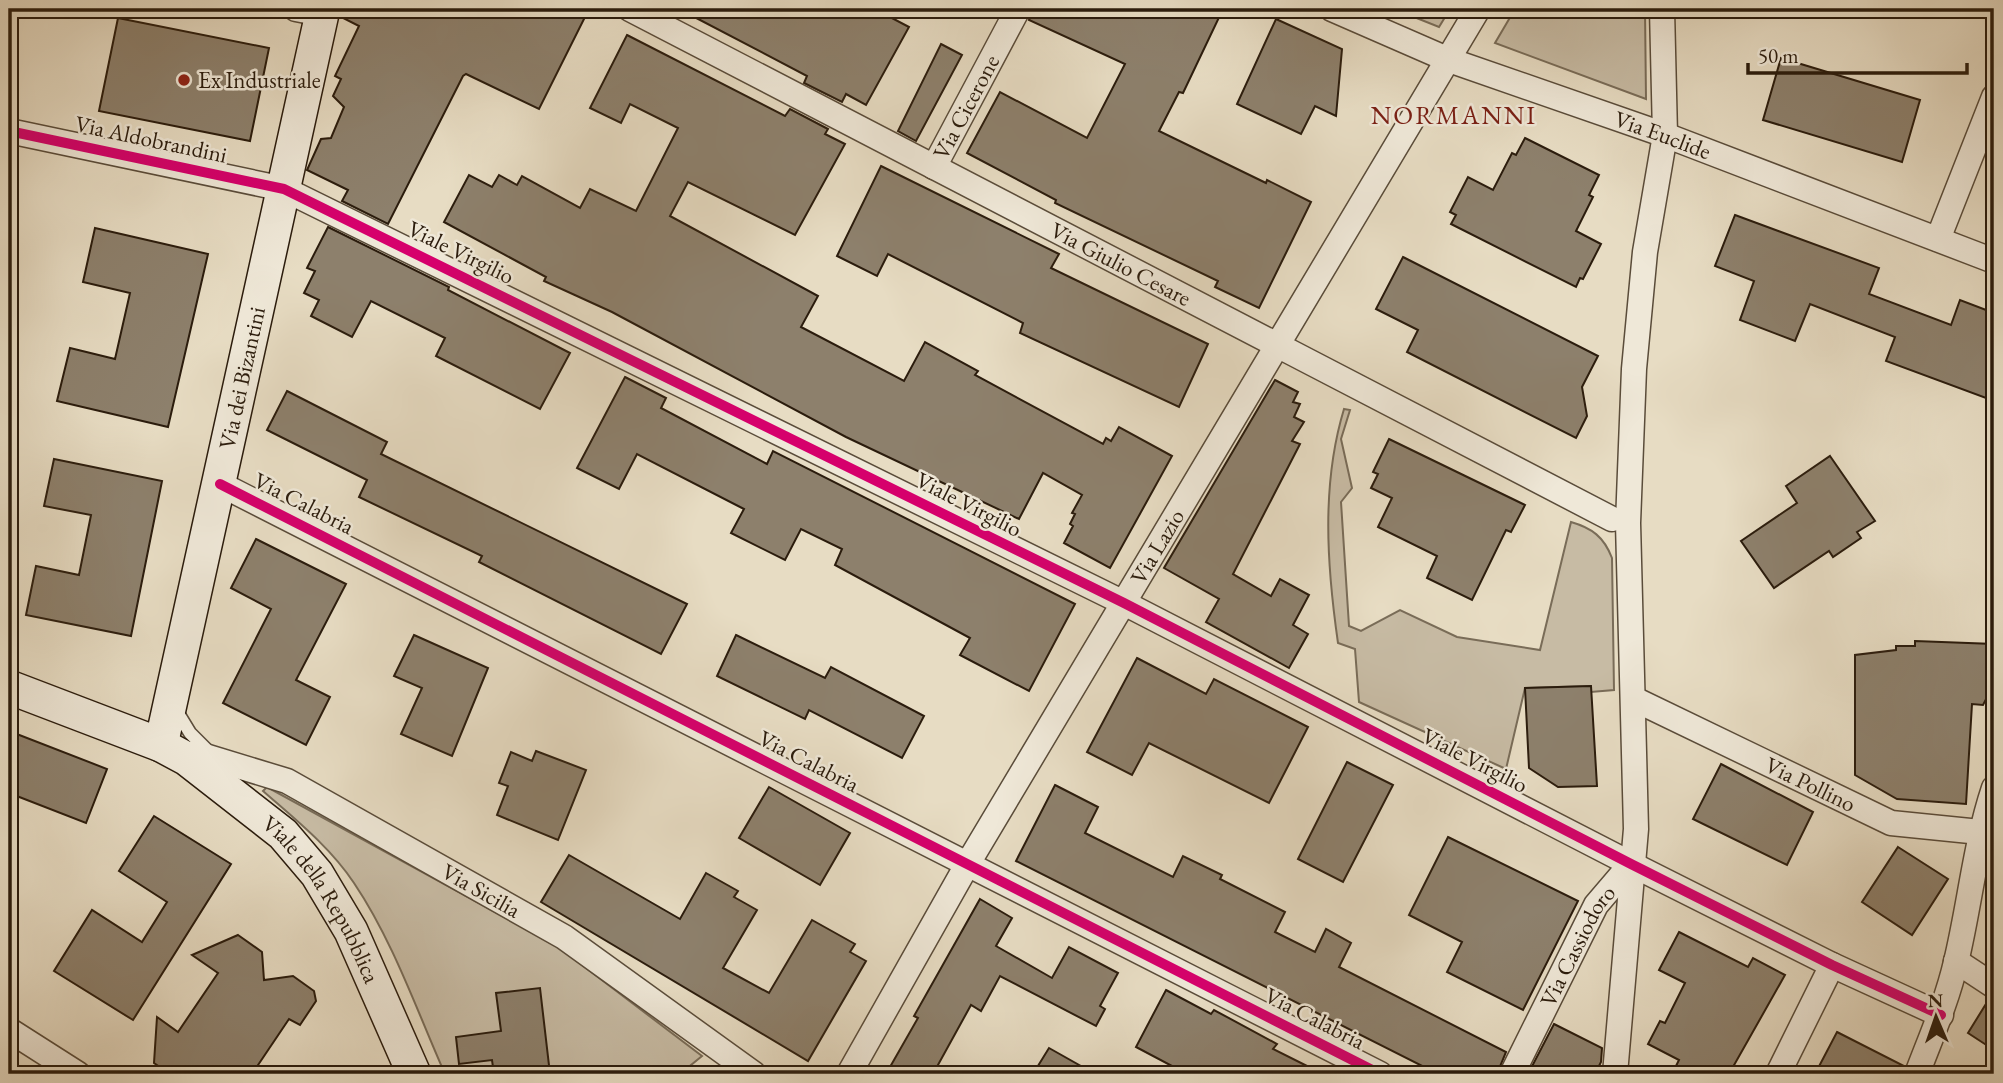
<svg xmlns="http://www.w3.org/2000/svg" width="2003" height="1083" viewBox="0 0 2003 1083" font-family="'EB Garamond',serif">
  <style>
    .green { fill: #c7bba4; stroke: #796c58; stroke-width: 2 }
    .building { fill: #8d806c; stroke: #2b1c0d; stroke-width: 2 }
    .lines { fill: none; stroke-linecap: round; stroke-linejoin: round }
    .lane-casing { stroke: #5a4c3a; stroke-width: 15 }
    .street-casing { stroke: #5a4c3a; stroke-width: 27 }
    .secondary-casing { stroke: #2b1c0d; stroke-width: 36 }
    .lane { stroke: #efe8d8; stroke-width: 12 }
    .street { stroke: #efe8d8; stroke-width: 24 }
    .secondary { stroke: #efe8d8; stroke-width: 33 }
    .cycleway-casing { stroke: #efe8d8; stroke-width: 15 }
    .cycleway { stroke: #d6006c; stroke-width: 10 }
    .poi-dot { fill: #8f2418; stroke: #efe8d8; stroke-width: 2.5 }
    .labels { text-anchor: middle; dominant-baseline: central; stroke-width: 5; stroke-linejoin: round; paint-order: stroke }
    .poi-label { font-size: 23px; fill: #2b1c0d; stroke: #efe8d8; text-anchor: start }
    .street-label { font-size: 23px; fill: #2b1c0d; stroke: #efe8d8 }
    .quarter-label { font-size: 26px; letter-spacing: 2px; fill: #7a1f14; stroke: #efe8d8 }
  </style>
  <rect width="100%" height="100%" fill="#e7dcc3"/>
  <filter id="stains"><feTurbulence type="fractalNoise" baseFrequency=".00286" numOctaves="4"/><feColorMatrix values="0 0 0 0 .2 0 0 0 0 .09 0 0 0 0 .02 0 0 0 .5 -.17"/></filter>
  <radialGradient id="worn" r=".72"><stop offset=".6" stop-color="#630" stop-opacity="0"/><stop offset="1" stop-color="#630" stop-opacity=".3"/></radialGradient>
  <g class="green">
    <path d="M1394 9H1450L1439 27Z"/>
    <path d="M1515 9H1645L1646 99 1495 43Z"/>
    <path d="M1344 409 1350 410 1341 439 1352 488 1341 502 1349 626 1361 631 1400 610 1457 637 1540 650 1571 522C1592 528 1604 537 1612 558L1614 690 1591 692 1590 686 1525 688 1506 769 1359 702 1355 649 1338 643C1327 566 1321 485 1344 409Z"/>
    <path d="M267 787 557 946 702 1056 680 1074H445C417 1011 393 941 354 883 330 847 296 820 263 791Z"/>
  </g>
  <g class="building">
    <path d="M342 9H568L585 17 539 109 466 74 463 76 388 224 342 201 348 190 307 170 321 139 331 138 344 107 333 96 341 79 335 76 359 26 341 17Z"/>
    <path d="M679 9H891L888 16 909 27 866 105 846 94 842 102 804 83 807 76Z"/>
    <path d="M1033 9H1223L1183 93 1179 92 1159 131 1266 183 1267 180 1311 202 1259 308 1215 287 1218 281 1055 203 1056 200 967 153 1000 92 1087 138 1125 64 1029 20Z"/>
    <path d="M118 18 269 48 250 141 99 111Z"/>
    <path d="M1276 19 1342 49 1336 116 1315 106 1301 134 1237 104Z"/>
    <path d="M627 35 785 116 790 109 828 129 825 134 845 144 795 235 688 182 670 216 818 296 801 327 904 381 925 342 978 371 975 375 1103 444 1106 438 1111 441 1119 427 1172 456 1110 568 1064 543 1073 526 1070 524 1075 514 1072 513 1082 495 1043 473 1019 519 846 437 612 312 544 281 546 277 444 222 469 175 492 187 499 175 517 185 522 176 580 208 590 189 636 211 678 128 630 104 621 123 590 108Z"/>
    <path d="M941 44 962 55 916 141 898 131Z"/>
    <path d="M1781 58 1920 100 1902 162 1763 120Z"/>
    <path d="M1525 138 1599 175 1589 195 1593 197 1576 231 1601 244 1583 279 1580 278 1576 287 1451 224 1456 215 1450 212 1468 177 1493 190 1512 153 1516 155Z"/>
    <path d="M881 166 1059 254 1051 268 1208 344 1179 407 1020 333 1023 323 888 254 877 276 837 256Z"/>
    <path d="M1735 215 1879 268 1869 294 1951 325 1960 300 1994 313V378L1986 398 1886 361 1895 337 1810 304 1795 341 1740 320 1754 281 1715 266Z"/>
    <path d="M328 227 449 287 448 290 570 353 540 409 436 356 445 338 371 301 352 337 311 316 319 300 304 293 315 271 307 268Z"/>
    <path d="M95 228 208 254 168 427 57 401 70 348 115 359 130 293 83 282Z"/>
    <path d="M1403 257 1598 356 1582 387 1587 416 1576 438 1407 352 1418 330 1376 309Z"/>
    <path d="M625 377 666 398 661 408 767 464 773 451 1075 604 1029 691 960 655 970 638 835 565 842 549 801 529 785 560 731 533 744 509 637 454 619 489 577 468Z"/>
    <path d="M1275 380 1298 392 1293 402 1300 404 1294 417 1304 422 1292 441 1300 444 1233 574 1271 596 1280 579 1309 595 1293 625 1308 634 1289 668 1206 622 1219 599 1164 568Z"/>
    <path d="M287 391 387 442 381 454 687 604 661 654 479 562 482 556 359 497 367 480 267 430Z"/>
    <path d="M1389 439 1525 505 1511 532 1506 530 1472 600 1427 578 1437 556 1378 527 1392 498 1371 488 1378 474 1373 472Z"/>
    <path d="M1830 456 1875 521 1857 532 1861 538 1833 557 1829 551 1774 588 1741 541 1797 503 1786 486Z"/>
    <path d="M54 459 162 481 131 636 26 615 36 566 79 575 91 515 44 506Z"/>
    <path d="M256 539 346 584 296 680 330 697 306 745 223 703 271 609 231 588Z"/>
    <path d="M414 635 488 668 452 756 401 734 422 688 394 676Z"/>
    <path d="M736 635 825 678 831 667 924 716 902 758 809 710 805 719 717 676Z"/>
    <path d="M1915 641 1994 644V684L1983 705 1972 704 1966 804 1897 799 1855 775V655L1896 650V646H1915Z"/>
    <path d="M1137 658 1206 694 1214 679 1308 727 1269 803 1149 743 1132 775 1087 752Z"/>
    <path d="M1591 686 1597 786 1558 787 1529 768 1525 688Z"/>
    <path d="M9 731 107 769 86 823 9 793Z"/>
    <path d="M536 751 586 770 558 840 497 815 508 786 499 783 511 752 532 761Z"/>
    <path d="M1347 762 1393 785 1343 882 1298 859Z"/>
    <path d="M1721 764 1813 812 1787 865 1693 819Z"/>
    <path d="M1055 785 1098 807 1085 833 1173 877 1183 856 1222 875 1220 879 1285 912 1275 932 1315 952 1326 929 1351 943 1339 967 1506 1052 1497 1074H1438L1016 861Z"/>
    <path d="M769 787 850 833 820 885 739 838Z"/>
    <path d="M154 816 231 864 133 1020 54 971 92 910 142 942 167 902 119 871Z"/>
    <path d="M1448 837 1578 901 1523 1010 1447 972 1462 942 1409 915Z"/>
    <path d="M1898 847 1948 879 1912 935 1862 902Z"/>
    <path d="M569 855 680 919 706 873 738 891 734 897 757 910 723 968 769 993 812 920 855 944 850 952 866 961 808 1061 541 902Z"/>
    <path d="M980 899 1012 918 996 946 1052 978 1069 947 1118 973 1100 1006 1105 1009 1096 1026 1000 976 981 1011 971 1005 933 1074H886L918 1018 914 1016Z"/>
    <path d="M1679 932 1748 967 1753 958 1785 975 1729 1074H1672L1679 1060 1648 1044 1660 1021 1665 1023 1685 983 1659 970Z"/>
    <path d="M238 935 262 952 264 980 293 976 314 991 316 1001 300 1025 289 1019 252 1074H170L154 1063 157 1017 178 1032 218 973 192 955Z"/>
    <path d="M540 988 550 1074H494L492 1060 459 1064 456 1037 501 1031 496 993Z"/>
    <path d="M1166 990 1211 1014 1214 1010 1277 1044 1273 1049 1323 1074H1187L1136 1047Z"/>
    <path d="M1989 999 1994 1001V1050L1968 1033Z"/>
    <path d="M1554 1024 1602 1048 1601 1062 1595 1074H1528Z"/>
    <path d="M1837 1032 1904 1066 1902 1074H1815Z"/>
    <path d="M1049 1048 1095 1074H1033Z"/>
  </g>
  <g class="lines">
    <g class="lane-casing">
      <path id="lane" d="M176 710 190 733 210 753"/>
    </g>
    <g class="street-casing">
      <g id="street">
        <path d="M296 9 322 14"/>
        <path id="s1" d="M630 9 1612 519"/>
        <path id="s2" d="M1332 9 1449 60 1665 135 1994 261"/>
        <path d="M9 131 284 189 1124 603 1631 864 1832 965 1941 1015"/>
        <path id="s3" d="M934 167 1018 9"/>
        <path d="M1938 239 1994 97"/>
        <path d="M220 484 1380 1074"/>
        <path id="s4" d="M1634 699 1891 823 1980 832 1994 842"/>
        <path id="s5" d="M187 759 195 753 287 781 564 937 754 1074"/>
        <path d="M1956 961 1994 986"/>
        <path d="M9 1030 78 1074"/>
        <path id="s6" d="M849 1074 967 865 1478 9"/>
        <path id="s7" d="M1512 1074 1596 905 1631 864"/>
        <path d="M1615 1074 1636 829 1628 523 1634 369 1645 252 1665 135 1662 9"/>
        <path d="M1778 1074 1832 965"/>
        <path d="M1917 1074C1931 1037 1947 1001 1956 962 1970 904 1975 845 1994 788"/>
      </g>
    </g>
    <g class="secondary-casing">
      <g id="secondary">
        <path id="s8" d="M9 687 161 745 187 759 283 834 317 874 351 931 414 1074"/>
        <path id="s9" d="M161 745 323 9"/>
      </g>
    </g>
    <use href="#lane" class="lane"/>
    <use href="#street" class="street"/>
    <use href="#secondary" class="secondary"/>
    <g class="cycleway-casing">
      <g id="cycleway">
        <path d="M9 131 284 189 1124 603 1631 864 1832 965 1941 1015"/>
        <path d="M220 484 1380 1074"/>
      </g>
    </g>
    <use href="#cycleway" class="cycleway"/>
  </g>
  <circle class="poi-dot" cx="184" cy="80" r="7"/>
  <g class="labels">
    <g class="poi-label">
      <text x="198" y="80">Ex Industriale</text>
    </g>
    <g class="street-label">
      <text stroke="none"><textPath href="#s3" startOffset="68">Via Cicerone</textPath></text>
      <text stroke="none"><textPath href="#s2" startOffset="354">Via Euclide</textPath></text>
      <text transform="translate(151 139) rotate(12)">Via Aldobrandini</text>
      <text transform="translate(461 252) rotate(26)">Viale Virgilio</text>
      <text stroke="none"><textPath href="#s1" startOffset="553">Via Giulio Cesare</textPath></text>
      <text stroke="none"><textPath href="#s9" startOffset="376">Via dei Bizantini</textPath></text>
      <text transform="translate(304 503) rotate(27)">Via Calabria</text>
      <text transform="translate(969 504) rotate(27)">Viale Virgilio</text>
      <text stroke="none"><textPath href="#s6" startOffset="611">Via Lazio</textPath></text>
      <text transform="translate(1475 760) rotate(27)">Viale Virgilio</text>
      <text transform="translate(809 761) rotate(27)">Via Calabria</text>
      <text stroke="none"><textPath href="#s4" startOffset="196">Via Pollino</textPath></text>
      <text stroke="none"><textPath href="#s5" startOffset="329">Via Sicilia</textPath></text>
      <text stroke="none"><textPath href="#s8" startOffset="390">Viale della Repubblica</textPath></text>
      <text stroke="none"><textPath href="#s7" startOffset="144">Via Cassiodoro</textPath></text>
      <text transform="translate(1315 1018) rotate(27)">Via Calabria</text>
    </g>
    <g class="quarter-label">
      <text x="1454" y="115">NORMANNI</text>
    </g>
  </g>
  <rect width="2003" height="1083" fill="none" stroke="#e7dcc3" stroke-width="35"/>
  <rect x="10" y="10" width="1982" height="1062" fill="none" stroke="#2b1c0d" stroke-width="3.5"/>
  <rect x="18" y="18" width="1968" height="1048" fill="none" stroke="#2b1c0d" stroke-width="2"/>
  <g transform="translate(1936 1017) rotate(358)" stroke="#efe8d8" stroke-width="5" paint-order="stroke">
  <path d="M0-5L12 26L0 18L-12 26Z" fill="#2b1c0d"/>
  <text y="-10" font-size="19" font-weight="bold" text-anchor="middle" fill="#2b1c0d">N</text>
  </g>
  <path d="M1748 63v10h219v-10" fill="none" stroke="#2b1c0d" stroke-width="3.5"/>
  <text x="1758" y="63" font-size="21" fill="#2b1c0d" stroke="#efe8d8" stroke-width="5" paint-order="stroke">50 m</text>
  <rect width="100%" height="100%" filter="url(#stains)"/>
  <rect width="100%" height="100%" fill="url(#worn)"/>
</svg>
